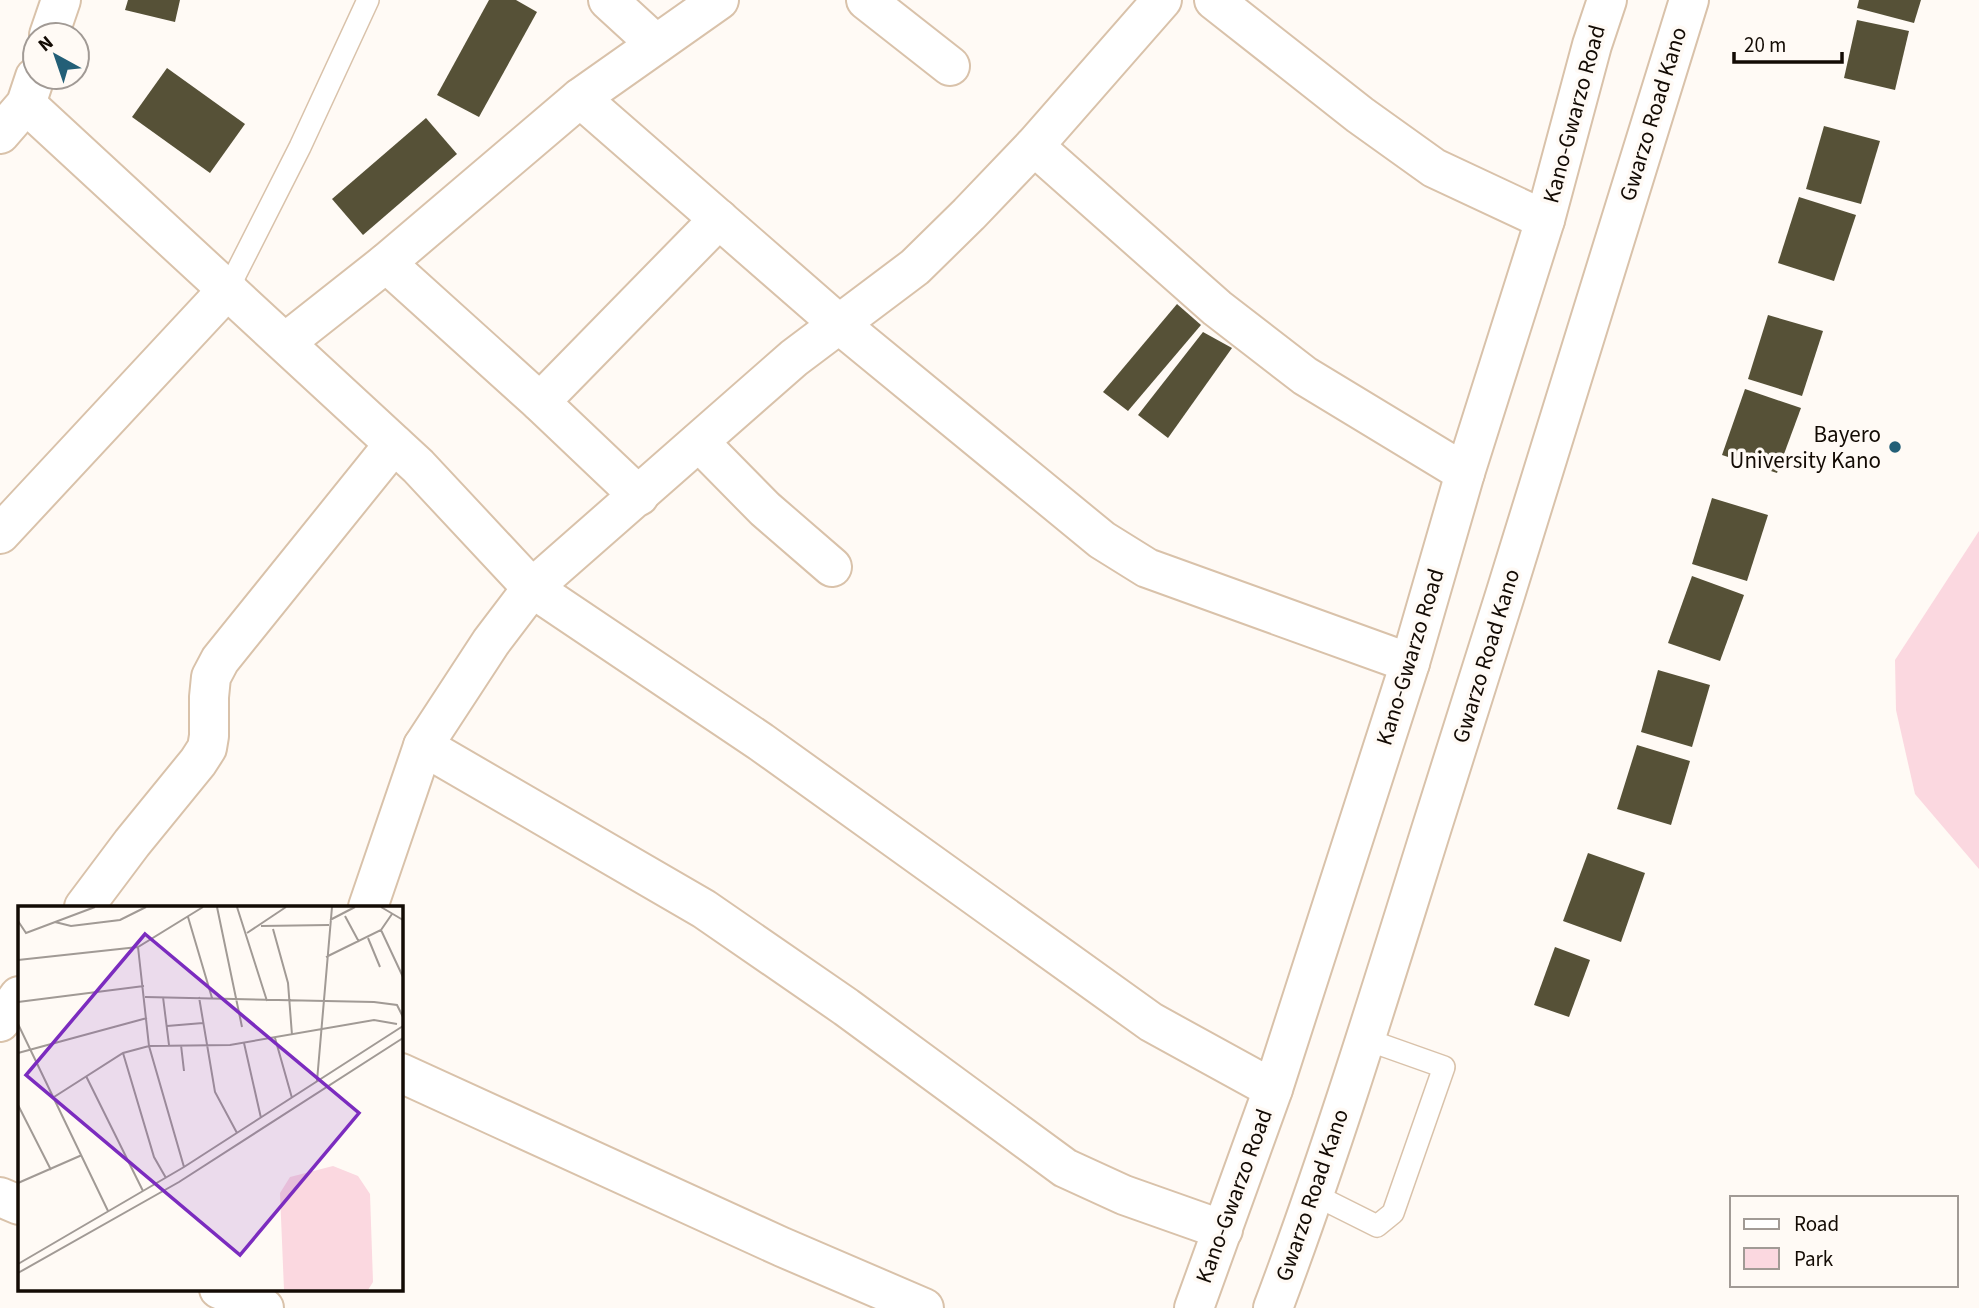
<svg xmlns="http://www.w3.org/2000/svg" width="1979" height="1308" viewBox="0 0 1979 1308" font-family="'Source Sans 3',sans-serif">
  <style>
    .green { fill: #fbd8e0 }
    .building { fill: #565137 }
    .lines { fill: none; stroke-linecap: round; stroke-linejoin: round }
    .lane-casing { stroke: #d9c2aa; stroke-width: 24 }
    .street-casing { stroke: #d9c2aa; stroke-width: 42 }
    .primary-casing { stroke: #d9c2aa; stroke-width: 42 }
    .lane { stroke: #fff; stroke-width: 21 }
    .street { stroke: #fff; stroke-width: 38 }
    .primary { stroke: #fff; stroke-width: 38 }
    .poi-dot { fill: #235f77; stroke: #fffaf5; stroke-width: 2.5 }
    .labels { text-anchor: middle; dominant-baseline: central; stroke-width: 7; stroke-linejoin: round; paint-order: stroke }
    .street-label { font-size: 23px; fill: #130b04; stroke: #fffaf5 }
    .poi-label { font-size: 23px; fill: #130b04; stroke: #fffaf5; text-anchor: end }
    .inset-road { fill: none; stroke: #a19a95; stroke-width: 2 }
    .view { fill: #7b2cbf; fill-opacity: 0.15; stroke: #7b2cbf; stroke-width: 3.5 }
    .inset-edge { fill: none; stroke: #130b04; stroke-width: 3.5 }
  </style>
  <rect width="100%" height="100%" fill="#fffaf5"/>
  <path class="green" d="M1979 531V869L1915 794 1896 710 1895 660Z"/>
  <g class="building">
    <path d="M128 0H180L175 22 125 10Z"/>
    <path d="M489 0H516L537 12 479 117 437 95Z"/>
    <path d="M1859 0H1921L1914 23 1857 8Z"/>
    <path d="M1857 20 1909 31 1895 90 1844 78Z"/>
    <path d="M167 68 245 124 210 173 132 117Z"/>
    <path d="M426 118 457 154 363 235 332 199Z"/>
    <path d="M1824 126 1880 141 1861 204 1806 189Z"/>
    <path d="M1799 197 1856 215 1834 281 1778 263Z"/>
    <path d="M1177 304 1201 325 1128 411 1103 392Z"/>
    <path d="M1768 315 1823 331 1802 396 1748 379Z"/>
    <path d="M1203 332 1232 348 1168 438 1138 415Z"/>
    <path d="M1745 389 1801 408 1777 473 1722 455Z"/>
    <path d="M1712 498 1768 515 1747 581 1692 564Z"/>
    <path d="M1692 576 1744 595 1720 661 1668 643Z"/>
    <path d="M1658 670 1710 685 1692 747 1641 732Z"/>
    <path d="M1637 745 1690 761 1671 825 1617 809Z"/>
    <path d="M1588 853 1645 873 1621 942 1563 921Z"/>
    <path d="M1555 947 1590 960 1569 1017 1534 1005Z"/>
  </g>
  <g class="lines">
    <g class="lane-casing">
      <g id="lane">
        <path d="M228 289 300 147 368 0"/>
        <path d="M1315 1195 1377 1226 1393 1213 1444 1067 1365 1039"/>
      </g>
    </g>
    <g class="street-casing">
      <g id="street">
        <path d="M608 0 656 44"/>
        <path d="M866 0 950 66"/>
        <path d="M1214 0 1360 115 1434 168 1545 220"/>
        <path d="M49 35 61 0"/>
        <path d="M580 98 839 324 1102 540 1147 568 1410 663"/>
        <path d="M26 104 418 466 532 588 761 742 1151 1022 1273 1089"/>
        <path d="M0 134 26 104 35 77"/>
        <path d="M1034 146 1217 308 1305 376 1465 473"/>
        <path d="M386 263 540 402 639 496"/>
        <path d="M286 342 386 263 580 98 719 0"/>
        <path d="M540 402 719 219"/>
        <path d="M699 442 765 509 832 567"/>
        <path d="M0 534 228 289"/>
        <path d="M423 746 704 909 846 1007 1065 1168 1124 1195 1223 1230"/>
        <path d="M84 907 132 843 198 762 207 748 209 736V697L211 677 220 660 394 444"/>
        <path d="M368 907 423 746 491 642 532 588 794 358 915 267 969 214 1034 146 1162 0"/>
        <path d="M0 1022 19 996"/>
        <path d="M401 1073 782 1247 924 1308"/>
        <path d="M0 1197 19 1205"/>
        <path d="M219 1289 264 1308"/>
      </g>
    </g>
    <g class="primary-casing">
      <g id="primary">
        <path d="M1194 1308 1273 1089 1410 663 1465 473 1545 220 1592 45 1607 0"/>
        <path d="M1273 1308C1332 1151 1381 990 1431 830 1519 554 1603 277 1689 0"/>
      </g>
    </g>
    <use href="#lane" class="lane"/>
    <use href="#street" class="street"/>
    <use href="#primary" class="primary"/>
  </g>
  <circle class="poi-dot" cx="1895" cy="447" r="7"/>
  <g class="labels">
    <g class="street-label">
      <text transform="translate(1574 114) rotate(-75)">Kano-Gwarzo Road</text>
      <text transform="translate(1653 114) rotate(-73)">Gwarzo Road Kano</text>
      <text transform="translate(1486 656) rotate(-73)">Gwarzo Road Kano</text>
      <text transform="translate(1410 657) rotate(-73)">Kano-Gwarzo Road</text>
      <text transform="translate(1312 1195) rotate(-71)">Gwarzo Road Kano</text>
      <text transform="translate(1234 1196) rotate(-70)">Kano-Gwarzo Road</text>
    </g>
    <g class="poi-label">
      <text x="1881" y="434">Bayero<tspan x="1881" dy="26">University Kano</tspan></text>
    </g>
  </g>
  <g transform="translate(18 906)">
    <rect width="385" height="385" fill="#fffaf5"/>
    <path d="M315 260 340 270 352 288 355 376 350 384H266L262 287 272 271Z" fill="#fbd8e0"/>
    <path class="inset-road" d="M199 1 224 121M219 1 249 95M363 1 385 14M327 10 341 36M170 11 194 92M312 14 337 1M0 15 8 27 77 1M37 16 53 20 102 14 128 1M243 20 311 19M255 23 270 77 274 129M363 24 385 71M229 27 268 1M350 32 362 61M120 41 131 140 166 261M308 51 363 24 374 8M0 54 120 41 185 1M127 91 356 96 379 99 385 111M145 91 151 139M181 91 197 186 219 227M0 96 126 80M0 118 90 305M149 120 185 117M257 132 274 192M226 137 243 212M163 139 166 165M0 147 129 112M105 147 136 251 148 272M68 170 125 285M299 175 314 1M36 191 105 147 131 140 212 139 356 114 379 118M0 199 33 264M0 277 64 249M0 358 166 261 385 120M0 367 161 276 385 132"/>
    <path class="view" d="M127 28 341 207 222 349 8 169Z"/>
    <rect width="385" height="385" class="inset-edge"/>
  </g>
  <rect x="1730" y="1196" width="228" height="91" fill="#fffaf5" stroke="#a19a95" stroke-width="2"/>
  <rect x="1744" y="1219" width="35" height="10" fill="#ffffff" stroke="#a19a95" stroke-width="2"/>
  <text x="1794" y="1231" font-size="21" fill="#130b04">Road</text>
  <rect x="1744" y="1248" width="35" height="21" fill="#fbd8e0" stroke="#a19a95" stroke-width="2"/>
  <text x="1794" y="1266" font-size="21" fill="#130b04">Park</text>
  <g transform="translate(56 56) rotate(320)"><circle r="33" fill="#fffaf5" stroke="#a19a95" stroke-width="2"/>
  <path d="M0-5L12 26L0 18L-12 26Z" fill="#235f77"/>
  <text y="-10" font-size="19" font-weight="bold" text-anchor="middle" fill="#130b04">N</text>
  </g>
  <path d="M1734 52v10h108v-10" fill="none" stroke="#130b04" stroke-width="3.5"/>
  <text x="1744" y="52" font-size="21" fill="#130b04" stroke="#fffaf5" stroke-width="5" paint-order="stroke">20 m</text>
</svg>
